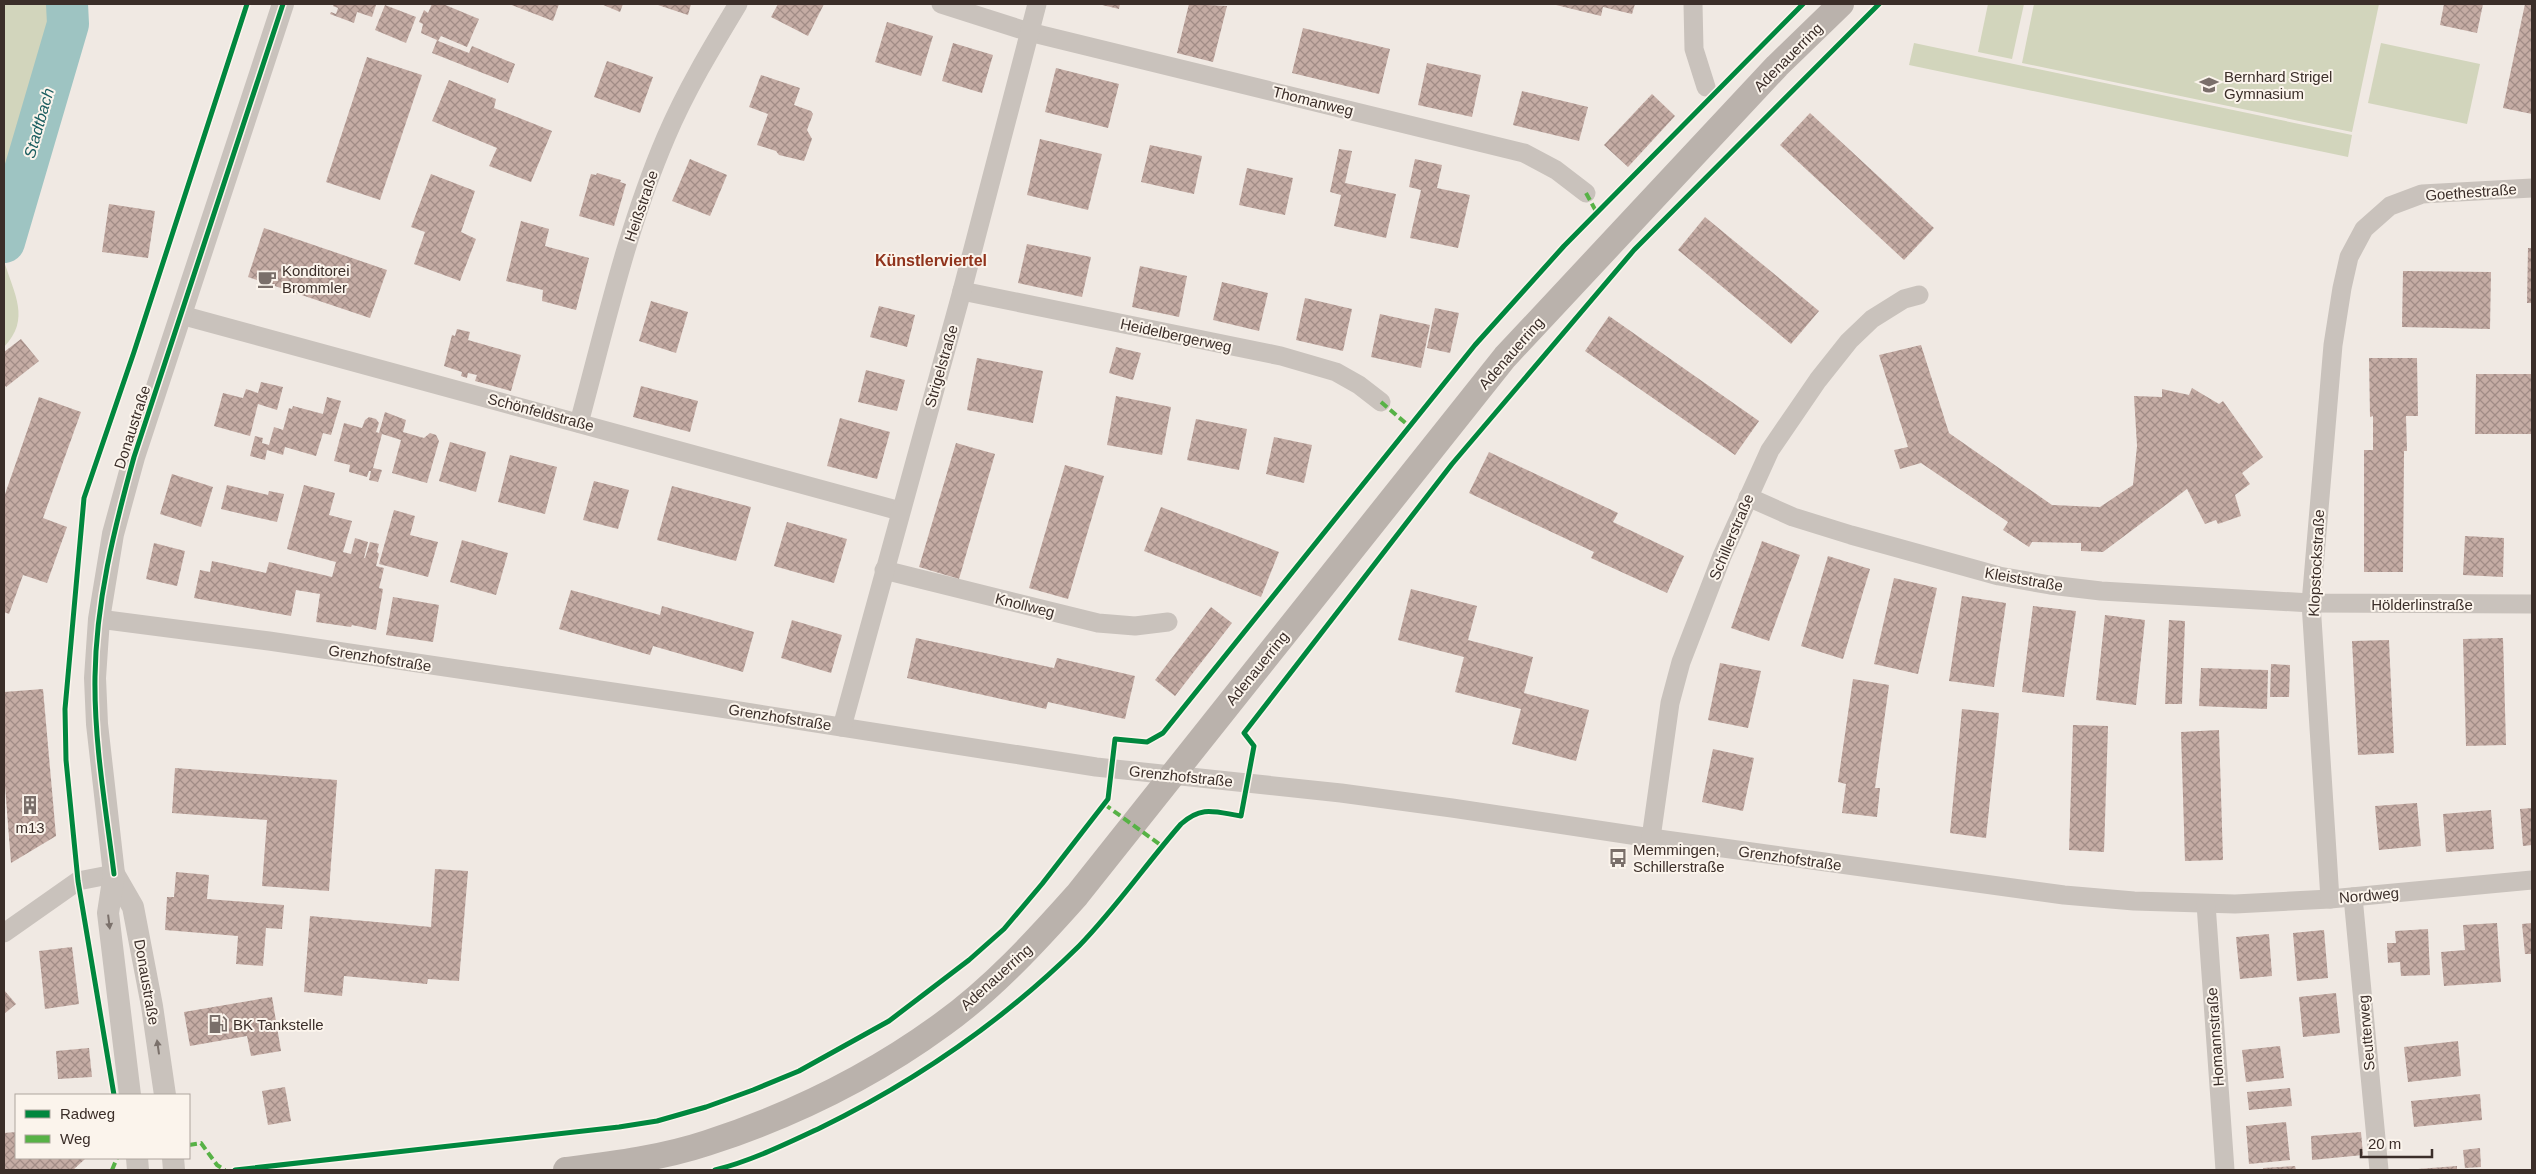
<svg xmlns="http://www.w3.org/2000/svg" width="2536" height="1174" viewBox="0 0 2536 1174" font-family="Arial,sans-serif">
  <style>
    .park { fill: #d2d5bc }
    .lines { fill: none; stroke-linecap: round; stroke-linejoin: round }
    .river { stroke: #9ec4c2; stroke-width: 42 }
    .building { fill: url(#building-cross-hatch) }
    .minor { stroke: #c9c2bc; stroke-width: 19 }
    .tertiary { stroke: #c9c2bc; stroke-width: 22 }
    .secondary { stroke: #bab2ac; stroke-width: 26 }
    .quiet { stroke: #57b246; stroke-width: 4; stroke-dasharray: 8 4; stroke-linecap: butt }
    .cycleway-casing { stroke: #fbf4ec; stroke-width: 8 }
    .cycleway { stroke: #00873e; stroke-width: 5 }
    .oneway { fill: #7b716b }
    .labels { text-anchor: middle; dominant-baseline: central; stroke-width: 4; stroke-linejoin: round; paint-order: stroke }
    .street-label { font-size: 15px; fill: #3b2e29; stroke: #fbf4ec }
    .poi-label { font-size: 15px; fill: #3b2e29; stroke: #fbf4ec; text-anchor: start }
    .water-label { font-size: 16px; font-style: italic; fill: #1b5e60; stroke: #fbf4ec }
    .neighbourhood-label { font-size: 16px; font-weight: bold; fill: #90331c; stroke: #fbf4ec }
  </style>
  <defs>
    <pattern id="building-cross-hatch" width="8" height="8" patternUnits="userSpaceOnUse" patternTransform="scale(1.25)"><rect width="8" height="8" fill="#c5aca4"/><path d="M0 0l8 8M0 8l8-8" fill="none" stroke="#a18c86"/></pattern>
  </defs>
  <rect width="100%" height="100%" fill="#f0e9e3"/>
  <g class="park">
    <path d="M4 4H83L84 13 72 71 4 253Z"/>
    <path d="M1988 4H2024L2012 59 1978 52Z"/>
    <path d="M2034 4H2379L2352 132 2022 63Z"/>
    <path d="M1914 43 2352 135 2348 157 1909 65Z"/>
    <path d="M2381 43 2480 64 2467 124 2368 103Z"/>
    <path d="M4 261C14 294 31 319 4 347Z"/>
  </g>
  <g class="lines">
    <path class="river" d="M4 242 68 24 67 4"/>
  </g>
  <g class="building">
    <path d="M334 4H372L376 5 372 17 357 12 354 23 330 14 331 12 336 14 338 8 333 6Z"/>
    <path d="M432 4H443L479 19 467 47 441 36 438 41 469 53 472 46 515 64 508 83 432 53 437 40 421 33 423 24 419 22 424 10 428 13Z"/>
    <path d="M509 4H559L553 21Z"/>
    <path d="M601 4H623L620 12Z"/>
    <path d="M655 4H691L688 15Z"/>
    <path d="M778 4H824L808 36 771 17Z"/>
    <path d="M1098 4H1120L1119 9Z"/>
    <path d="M1189 4 1227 6 1213 62 1177 53Z"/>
    <path d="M1552 4H1635L1632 14 1603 7 1601 16Z"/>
    <path d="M2444 4H2483L2477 33 2440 25Z"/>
    <path d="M2525 4H2532V114L2503 108Z"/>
    <path d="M385 5 416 17 406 43 375 30Z"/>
    <path d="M887 22 933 36 921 76 875 62Z"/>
    <path d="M1303 28 1390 49 1379 94 1292 73Z"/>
    <path d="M953 43 993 55 982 93 942 81Z"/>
    <path d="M367 57 422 75 380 200 326 182Z"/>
    <path d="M607 61 653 77 640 113 594 97Z"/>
    <path d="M1427 63 1481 75 1472 117 1418 105Z"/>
    <path d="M1056 68 1119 84 1108 128 1045 112Z"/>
    <path d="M761 75 800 88 794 105 811 111 813 114 807 130 812 139 804 161 779 155 776 151 757 145 768 114 749 107Z"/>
    <path d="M449 80 496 99 494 108 552 131 531 182 489 166 497 148 432 121Z"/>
    <path d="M1522 91 1588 107 1579 141 1513 125Z"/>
    <path d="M1652 94 1675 116 1628 167 1604 145Z"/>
    <path d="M1810 113 1934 228 1904 260 1780 145Z"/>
    <path d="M1040 139 1102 154 1088 210 1027 195Z"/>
    <path d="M1150 145 1202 156 1194 194 1141 182Z"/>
    <path d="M1339 149 1352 151 1345 183 1396 194 1386 238 1334 226 1341 195 1330 192Z"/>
    <path d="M690 159 727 175 710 216 672 201Z"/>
    <path d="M1415 159 1442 165 1437 188 1470 195 1458 248 1410 238 1421 190 1409 187Z"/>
    <path d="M1247 168 1293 178 1285 215 1239 205Z"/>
    <path d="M597 173 621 180 620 182 626 184 614 226 579 216 591 174 596 175Z"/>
    <path d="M431 174 475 191 461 232 476 239 460 281 414 264 425 232 411 227Z"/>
    <path d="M109 204 155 211 148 258 102 252Z"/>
    <path d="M1705 217 1819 311 1791 344 1678 250Z"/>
    <path d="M521 221 549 229 545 246 589 258 576 310 542 301 543 290 506 281Z"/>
    <path d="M264 228 387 270 370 318 248 277Z"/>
    <path d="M1027 244 1091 257 1082 297 1018 283Z"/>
    <path d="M2528 248H2532V303H2527Z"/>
    <path d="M1140 266 1187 276 1179 317 1132 307Z"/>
    <path d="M2403 271 2491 272 2490 329 2402 327Z"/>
    <path d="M1222 282 1268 293 1259 331 1213 320Z"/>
    <path d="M1305 298 1352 309 1343 351 1296 340Z"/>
    <path d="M651 301 688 312 676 353 639 341Z"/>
    <path d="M879 306 915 315 907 347 870 337Z"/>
    <path d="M1435 308 1459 313 1450 353 1427 348Z"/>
    <path d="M1380 314 1430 325 1421 368 1371 357Z"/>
    <path d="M1609 316 1759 421 1735 455 1585 351Z"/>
    <path d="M457 329 470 332 468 340 521 355 511 391 475 381 477 375 468 373 467 378 461 376 462 372 444 366 452 335 455 336Z"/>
    <path d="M21 339 39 361 6 387 4 384V352Z"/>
    <path d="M1921 345 1949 433 2052 505 2100 507 2133 485 2137 446 2134 396 2162 397V389L2189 395 2192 388 2219 404 2223 401 2263 457 2242 473 2250 484 2235 495 2241 516 2218 524 2216 520 2205 524 2187 489 2103 552 2081 551V543L2032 542 2029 547 2003 530 2008 522 1921 463 1900 469 1894 450 1908 447 1879 355Z"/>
    <path d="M1116 347 1141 353 1133 380 1109 373Z"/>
    <path d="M977 358 1043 371 1033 423 967 410Z"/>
    <path d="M2369 358H2417L2418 416H2406L2407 451H2404L2403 572H2364V450H2373V416L2370 417Z"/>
    <path d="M866 370 905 380 897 411 858 402Z"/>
    <path d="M2476 374H2532V434H2475Z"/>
    <path d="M261 382 283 387 277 410 258 404 250 436 214 426 223 393 243 398 246 389 258 393Z"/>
    <path d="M641 386 698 401 690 432 633 417Z"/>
    <path d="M1116 396 1171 407 1162 455 1107 445Z"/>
    <path d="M39 397 81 412 43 518 67 527 47 583 23 575 9 614 4 612V497Z"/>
    <path d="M327 397 341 401 331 435 323 433 316 456 285 447 283 455 267 450 265 460 250 456 255 436 263 438 262 443 269 445 274 427 283 430 289 408 292 409 293 406 323 414Z"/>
    <path d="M385 412 406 420 403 432 424 438 430 433 436 435 439 441 427 483 392 473 401 440 382 434 373 468 382 470 378 482 369 480 371 471H369L367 477 349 472 350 465 334 461 344 423 362 428 365 420 369 417 376 419 379 423 376 432 379 433Z"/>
    <path d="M840 418 890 432 877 479 827 466Z"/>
    <path d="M1196 419 1247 429 1239 470 1187 460Z"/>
    <path d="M1274 437 1312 445 1304 483 1266 474Z"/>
    <path d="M450 442 486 452 476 492 439 481Z"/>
    <path d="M956 443 995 454 959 579 919 567Z"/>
    <path d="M1489 452 1618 513 1613 522 1684 556 1667 593 1591 558 1594 552 1469 493Z"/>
    <path d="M510 455 557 467 545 514 498 502Z"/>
    <path d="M1065 465 1104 476 1068 599 1029 588Z"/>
    <path d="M172 474 213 487 201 527 160 514Z"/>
    <path d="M594 481 629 490 618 529 583 520Z"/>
    <path d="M227 485 268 495 269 491 284 494 277 522 221 509Z"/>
    <path d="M304 485 335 493 329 515 352 521 343 552 351 554 355 538 368 542 364 558H365L370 542 379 544 377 552 379 554 376 566 384 568 379 588 383 589 376 630 352 625 351 627 316 622 320 594 296 590 291 616 194 598 200 570 210 572 212 561 266 573 269 562 332 577 336 562 287 549Z"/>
    <path d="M672 486 751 507 736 561 657 540Z"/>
    <path d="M1161 507 1279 552 1261 597 1144 551Z"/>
    <path d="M394 510 415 516 410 535 438 542 428 577 379 564Z"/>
    <path d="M787 522 847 539 834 583 774 566Z"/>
    <path d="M2465 536 2504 538 2503 577 2463 575Z"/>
    <path d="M462 540 508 553 496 595 450 582Z"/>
    <path d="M1762 541 1800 555 1769 641 1731 628Z"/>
    <path d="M154 543 185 551 177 586 146 579Z"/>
    <path d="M1828 556 1870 569 1843 659 1801 646Z"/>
    <path d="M1894 578 1937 588 1918 674 1874 664Z"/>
    <path d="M1411 589 1477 606 1468 640 1533 657 1524 693 1589 710 1576 761 1512 744 1521 709 1455 692 1464 657 1398 640Z"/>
    <path d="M571 590 660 615 662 606 754 632 743 672 653 646 650 655 559 629Z"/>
    <path d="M1962 596 2006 603 1994 687 1949 681Z"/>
    <path d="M393 597 439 605 433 642 386 635Z"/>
    <path d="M2033 606 2076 611 2064 697 2022 692Z"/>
    <path d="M1211 607 1232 623 1175 696 1155 680Z"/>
    <path d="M2105 615 2145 620 2136 705 2096 700Z"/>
    <path d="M792 620 842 635 831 673 781 658Z"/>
    <path d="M2169 620 2185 621 2182 704H2165Z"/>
    <path d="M916 638 1054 668 1057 658 1135 676 1125 719 1048 702 1046 709 907 678Z"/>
    <path d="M2503 638 2506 745 2466 746 2463 639Z"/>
    <path d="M2389 640 2394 753 2358 755 2352 641Z"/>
    <path d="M1720 663 1761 671 1748 728 1708 720Z"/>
    <path d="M2271 664 2290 665 2289 697H2270Z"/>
    <path d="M2201 668 2268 670 2267 709 2199 706Z"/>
    <path d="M1853 679 1889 685 1875 788H1880L1877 817 1842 813 1846 784 1838 782Z"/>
    <path d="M43 689 56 836 11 863 4 773V692Z"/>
    <path d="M1962 709 1999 713 1986 838 1950 833Z"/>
    <path d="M2073 725 2108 726 2104 852 2069 850Z"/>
    <path d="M2219 730 2223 860 2185 861 2181 732Z"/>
    <path d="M1713 749 1754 758 1743 811 1702 802Z"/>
    <path d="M175 768 337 780 329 891 262 886 267 820 172 813Z"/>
    <path d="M2417 803 2421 846 2379 850 2375 806Z"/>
    <path d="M2532 808V845L2523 846 2520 809Z"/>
    <path d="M2491 810 2494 849 2446 852 2443 814Z"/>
    <path d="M435 869 468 871 459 981 428 979 427 984 344 976 342 996 304 992 310 916 431 927Z"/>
    <path d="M176 872 209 875 207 899 284 905 282 929 266 928 263 966 236 964 238 936 165 930 167 897H174Z"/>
    <path d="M2497 923 2501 982 2444 986 2441 952 2465 950 2463 925Z"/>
    <path d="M2532 923V954H2525L2522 924Z"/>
    <path d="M2428 929 2430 975 2401 976 2400 962 2388 963 2387 943H2396L2395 931Z"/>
    <path d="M2324 930 2328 978 2297 981 2293 933Z"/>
    <path d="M2269 934 2272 976 2240 979 2236 937Z"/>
    <path d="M72 947 79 1004 45 1009 39 951Z"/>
    <path d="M4 990 16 1004 4 1014Z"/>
    <path d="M2336 993 2340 1033 2303 1037 2299 997Z"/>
    <path d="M272 997 281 1051 251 1056 247 1036 190 1046 184 1012Z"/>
    <path d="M2458 1041 2461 1076 2408 1082 2404 1047Z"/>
    <path d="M2280 1046 2284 1078 2246 1082 2242 1050Z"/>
    <path d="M89 1048 92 1077 58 1079 56 1051Z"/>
    <path d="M285 1087 291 1121 268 1125 262 1091Z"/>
    <path d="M2290 1088 2292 1106 2249 1110 2247 1092Z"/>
    <path d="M2480 1094 2482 1120 2414 1127 2411 1101Z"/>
    <path d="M2286 1122 2290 1160 2249 1164 2246 1126Z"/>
    <path d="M16 1132V1158L85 1159 73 1170H4V1133Z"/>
    <path d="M2361 1132 2363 1155 2312 1160 2311 1136Z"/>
    <path d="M2480 1148 2481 1167 2465 1168 2463 1150Z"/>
    <path d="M2295 1166 2296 1170H2263V1168Z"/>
    <path d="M2457 1166V1170H2418V1169Z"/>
  </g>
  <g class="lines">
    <g class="minor">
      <path d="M941 4 1029 32 1524 153 1556 170 1586 193"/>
      <path d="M1693 4 1694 49 1706 87"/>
      <path d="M962 291 1281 356 1336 372 1359 385 1381 402"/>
      <path d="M181 315 900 511"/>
      <path d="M579 423C605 327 627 228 666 137 686 90 712 47 738 4"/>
      <path d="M1748 497 1793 517 1851 535 1999 576 2050 585 2101 591 2311 603 2532 604"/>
      <path d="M884 570 1098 623 1135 626 1168 622"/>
      <path d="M99 619 269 641 714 707 1096 767 1341 793 1452 808 1651 838 2064 895 2134 901 2235 904 2330 899 2532 880"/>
      <path d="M842 727 962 291 1037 4"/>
      <path d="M1651 838 1670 703 1681 662 1722 556 1770 450 1818 380 1849 341 1872 319 1904 299 1919 295"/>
      <path d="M2353 897 2379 1170"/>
      <path d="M2330 899 2311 603 2333 345 2342 288 2349 257 2364 229 2390 206 2422 194 2532 188"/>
      <path d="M2206 904 2225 1170"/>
      <path d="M4 933 78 881 114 874"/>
    </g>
    <g class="tertiary">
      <path d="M114 874 133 907 152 1006 165 1095"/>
      <path d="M130 1095 108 913 114 874 97 724 95 678 99 619 113 534 134 457 283 4"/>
      <path d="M137 1158 138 1170"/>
      <path d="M173 1158 174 1170"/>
    </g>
    <path class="secondary" d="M566 1170C613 1164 662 1158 707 1143 790 1116 872 1076 943 1024 992 989 1037 940 1077 895L1505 357 1777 66 1841 4"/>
    <g class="quiet">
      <path d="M1586 193 1597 213"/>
      <path d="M1381 402 1409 426"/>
      <path d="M1104 804 1162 846"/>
      <path d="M189 1145 201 1143 217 1165 225 1170"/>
      <path d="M112 1170 117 1158"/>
    </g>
    <g class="cycleway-casing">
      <g id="cycleway">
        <path d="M114 874C106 809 94 743 95 677 96 602 114 529 134 457L283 4"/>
        <path d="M114 1095 78 881 66 760 65 709 84 498 134 352 247 4"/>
        <path d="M235 1170 619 1127 657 1121 706 1107 753 1090 799 1071 889 1021 969 960 1004 929 1042 884 1108 799 1115 739 1147 742 1163 733 1475 345 1564 246 1803 4"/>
        <path d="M715 1170C751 1161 786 1144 820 1128 916 1081 1003 1021 1079 946 1116 908 1146 864 1181 824 1202 805 1215 812 1241 816L1254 746 1244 733 1452 464 1634 250 1879 4"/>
      </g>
    </g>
    <use href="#cycleway" class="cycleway"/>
  </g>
  <defs><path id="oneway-solid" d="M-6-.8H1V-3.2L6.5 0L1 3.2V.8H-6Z" transform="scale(1.25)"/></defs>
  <g class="oneway">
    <use href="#oneway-solid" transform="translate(109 922) rotate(83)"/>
    <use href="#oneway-solid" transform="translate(158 1047) rotate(-98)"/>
  </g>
  <defs>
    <g id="school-bare" transform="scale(1.5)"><path d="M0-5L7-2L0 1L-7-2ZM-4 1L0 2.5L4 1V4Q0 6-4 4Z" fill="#7a6f6a" stroke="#fbf4ec" stroke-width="2.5" paint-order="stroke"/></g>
    <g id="cafe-bare" transform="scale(1.5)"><path d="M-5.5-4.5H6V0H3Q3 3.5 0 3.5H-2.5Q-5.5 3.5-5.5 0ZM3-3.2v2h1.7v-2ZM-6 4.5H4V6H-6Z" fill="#7a6f6a" stroke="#fbf4ec" stroke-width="2.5" paint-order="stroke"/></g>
    <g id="building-bare" transform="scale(1.5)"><path d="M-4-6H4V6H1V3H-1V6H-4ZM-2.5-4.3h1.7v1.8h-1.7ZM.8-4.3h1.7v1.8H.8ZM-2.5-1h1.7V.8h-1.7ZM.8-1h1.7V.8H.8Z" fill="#7a6f6a" stroke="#fbf4ec" stroke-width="2.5" paint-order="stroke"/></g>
    <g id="bus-bare" transform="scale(1.5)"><path d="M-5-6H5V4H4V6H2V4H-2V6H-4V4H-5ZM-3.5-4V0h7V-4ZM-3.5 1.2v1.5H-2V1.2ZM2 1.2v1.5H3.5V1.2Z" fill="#7a6f6a" stroke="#fbf4ec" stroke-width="2.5" paint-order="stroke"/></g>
    <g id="fuel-bare" transform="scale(1.5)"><path d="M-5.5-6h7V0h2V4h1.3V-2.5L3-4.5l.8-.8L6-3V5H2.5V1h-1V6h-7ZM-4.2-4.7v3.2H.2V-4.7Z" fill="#7a6f6a" stroke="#fbf4ec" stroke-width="2.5" paint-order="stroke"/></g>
  </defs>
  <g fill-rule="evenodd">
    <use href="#school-bare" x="2209" y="85"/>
    <use href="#cafe-bare" x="267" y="279"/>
    <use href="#building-bare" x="30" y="805"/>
    <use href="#bus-bare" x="1618" y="858"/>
    <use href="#fuel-bare" x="218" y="1024"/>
  </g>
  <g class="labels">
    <g class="street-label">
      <text transform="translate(1788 57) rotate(-45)">Adenauerring</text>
      <text transform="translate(1313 101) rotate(14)">Thomanweg</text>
      <text transform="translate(2471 192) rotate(-4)">Goethestraße</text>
      <text transform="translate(641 206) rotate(-71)">Heißstraße</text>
      <text transform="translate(1176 335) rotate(12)">Heidelbergerweg</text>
      <text transform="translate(1511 353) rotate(-49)">Adenauerring</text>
      <text transform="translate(941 366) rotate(-74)">Strigelstraße</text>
      <text transform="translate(541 412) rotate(15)">Schönfeldstraße</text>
      <text transform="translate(132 427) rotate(-72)">Donaustraße</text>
      <text transform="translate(1731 537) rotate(-67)">Schillerstraße</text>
      <text transform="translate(2316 563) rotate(-87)">Klopstockstraße</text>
      <text transform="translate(2024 579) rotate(10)">Kleiststraße</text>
      <text x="2422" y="604">Hölderlinstraße</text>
      <text transform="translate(1025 605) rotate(14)">Knollweg</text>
      <text transform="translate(380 658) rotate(9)">Grenzhofstraße</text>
      <text transform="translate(1257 668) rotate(-51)">Adenauerring</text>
      <text transform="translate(780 717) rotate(9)">Grenzhofstraße</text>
      <text transform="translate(1181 776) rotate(6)">Grenzhofstraße</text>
      <text transform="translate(1790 858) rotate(8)">Grenzhofstraße</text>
      <text transform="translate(2369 895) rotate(-5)">Nordweg</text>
      <text transform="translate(996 977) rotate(-42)">Adenauerring</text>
      <text transform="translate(147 982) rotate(80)">Donaustraße</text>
      <text transform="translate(2366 1033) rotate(-95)">Seutterweg</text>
      <text transform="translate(2215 1037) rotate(-94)">Homannstraße</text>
    </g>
    <g class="poi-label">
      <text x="2224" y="76">Bernhard Strigel<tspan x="2224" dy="17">Gymnasium</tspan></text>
      <text x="282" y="270">Konditorei<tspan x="282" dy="17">Brommler</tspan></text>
      <text x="30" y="827" text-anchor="middle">m13</text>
      <text x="1633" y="849">Memmingen,<tspan x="1633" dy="17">Schillerstraße</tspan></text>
      <text x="233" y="1024">BK Tankstelle</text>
    </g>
    <g class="water-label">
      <text transform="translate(39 123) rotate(-74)">Stadtbach</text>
    </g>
    <g class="neighbourhood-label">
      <text x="931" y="260">Künstlerviertel</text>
    </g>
  </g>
  <rect width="2536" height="1174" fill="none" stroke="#3b2e29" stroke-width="10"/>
  <rect x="15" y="1094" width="175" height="65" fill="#fbf4ec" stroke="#aea59e"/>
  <rect x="25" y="1110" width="25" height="8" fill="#00873e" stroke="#aea59e"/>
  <text x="60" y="1119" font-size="15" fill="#3b2e29">Radweg</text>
  <rect x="25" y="1135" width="25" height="8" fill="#57b246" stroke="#aea59e"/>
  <text x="60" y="1144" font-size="15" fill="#3b2e29">Weg</text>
  <path d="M2361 1149v8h71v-8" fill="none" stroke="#3b2e29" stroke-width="2.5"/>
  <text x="2368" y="1149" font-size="15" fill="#3b2e29" stroke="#fbf4ec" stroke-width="4" paint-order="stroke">20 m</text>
</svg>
